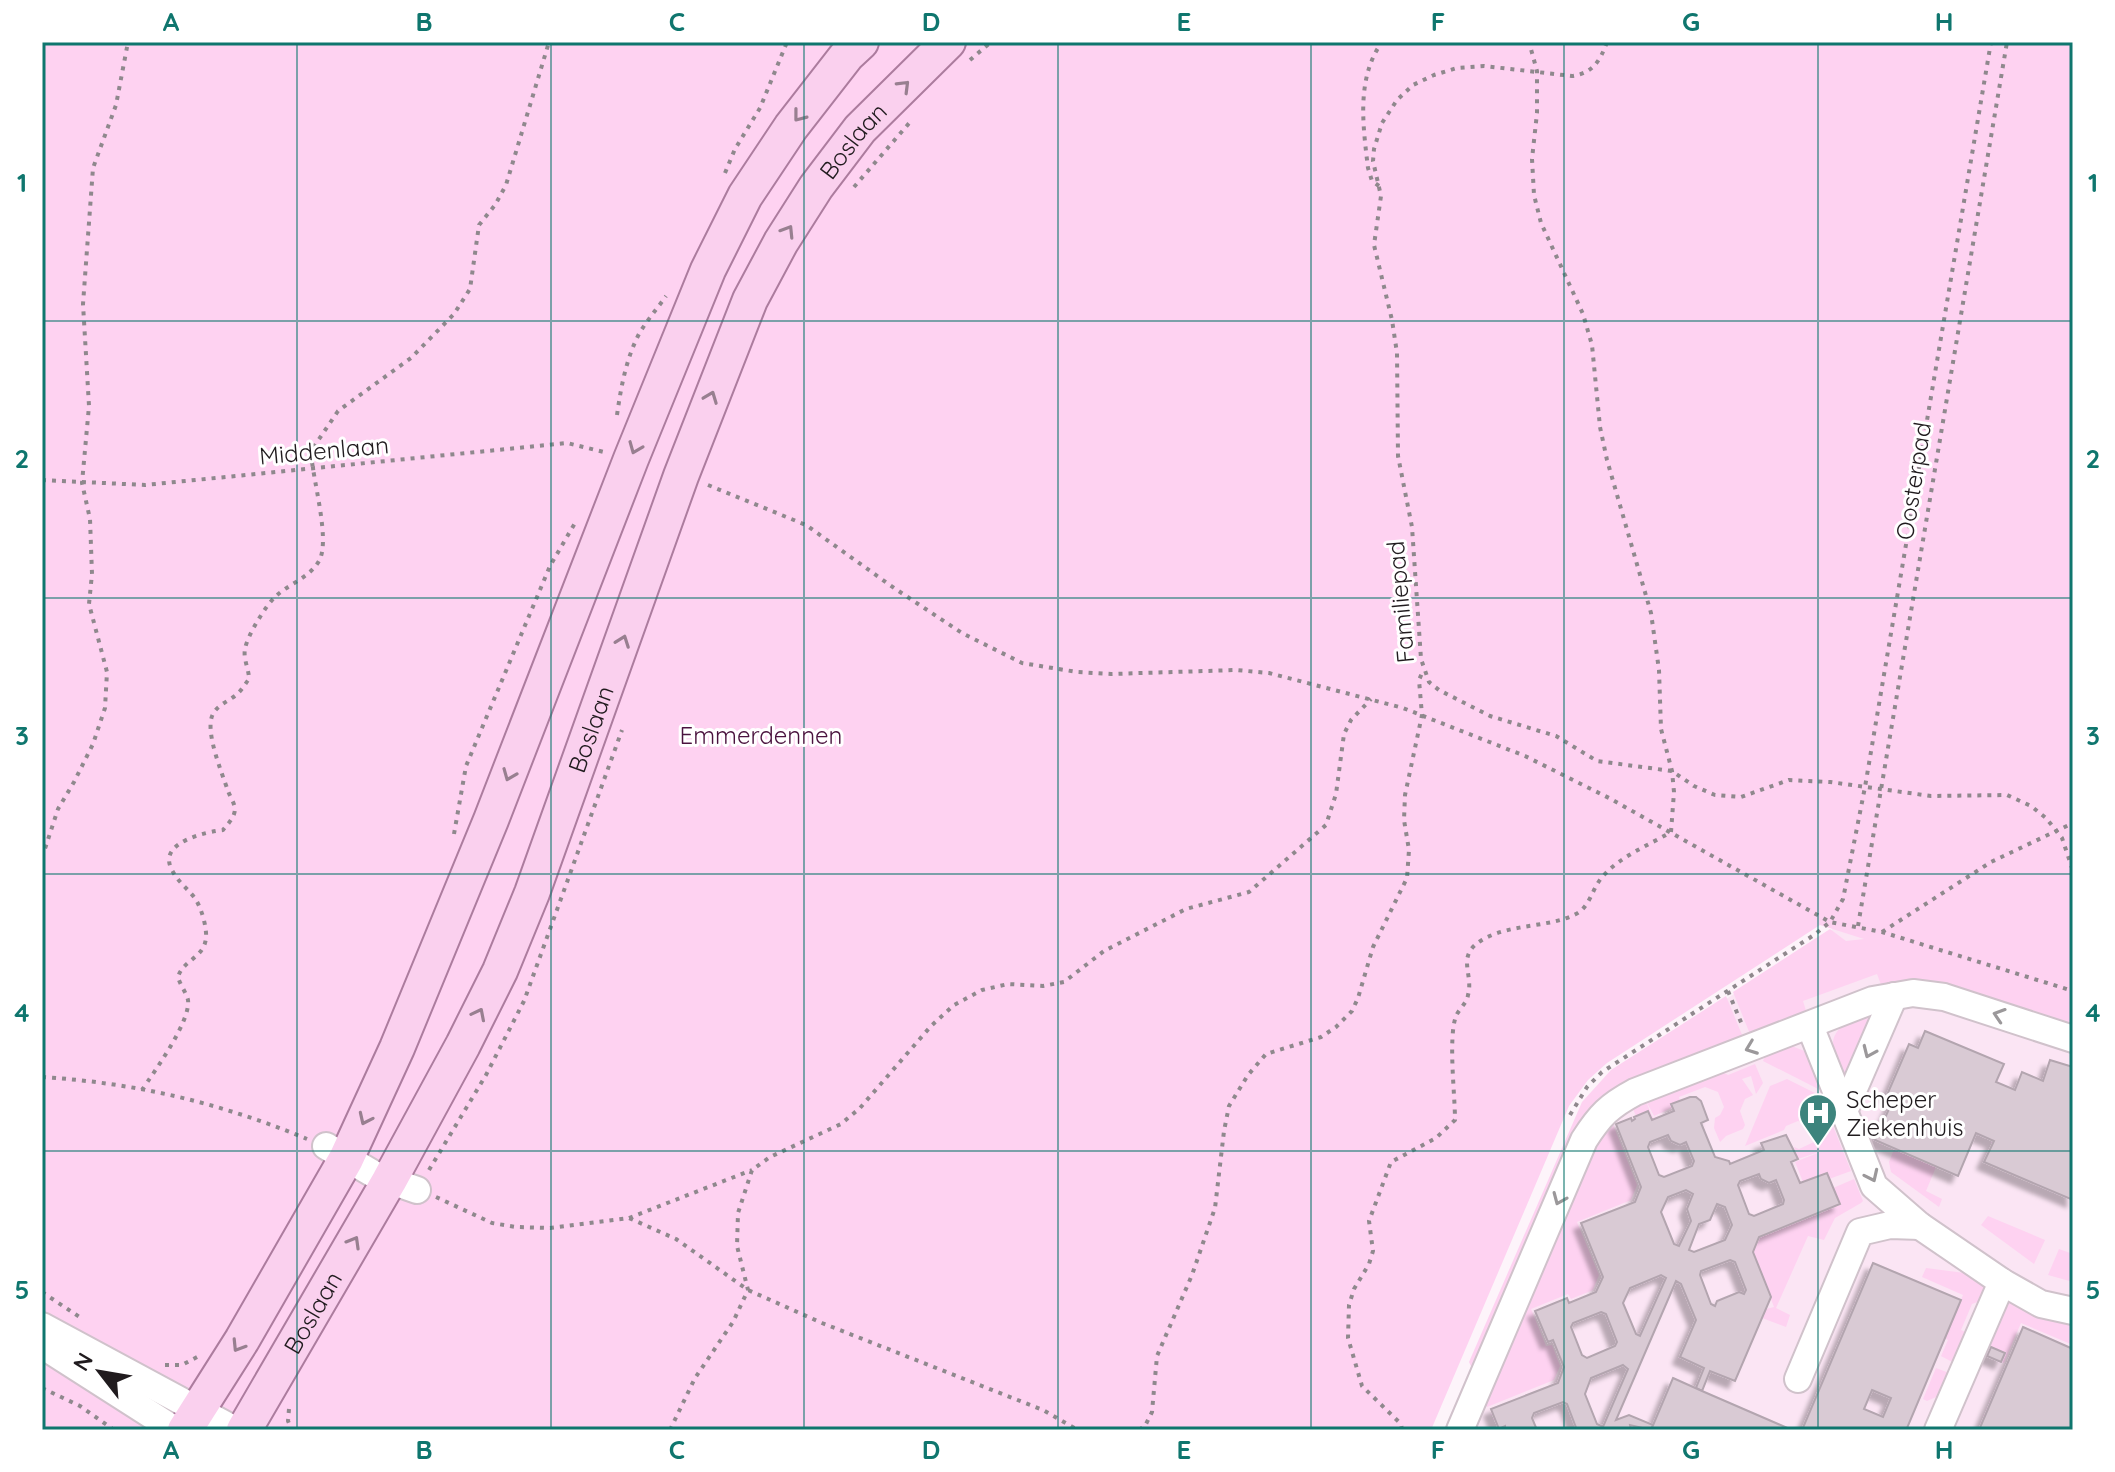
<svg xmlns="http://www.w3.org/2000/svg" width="2115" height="1472" viewBox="0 0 2115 1472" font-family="Quicksand,sans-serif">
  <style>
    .built { fill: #fbe5f4 }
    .green { fill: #fed2f1 }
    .building { fill: #d9cad4; stroke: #b3a5af; stroke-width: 2; fill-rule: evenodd; filter: url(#shadow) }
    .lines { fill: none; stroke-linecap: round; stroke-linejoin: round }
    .minor-casing { stroke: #d0c2cb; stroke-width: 30 }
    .major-casing { stroke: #ac7c9e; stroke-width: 38 }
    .path { stroke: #8f888d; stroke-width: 4; stroke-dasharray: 4 6; stroke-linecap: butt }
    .minor { stroke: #fff; stroke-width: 26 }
    .major { stroke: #fad0ee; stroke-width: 34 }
    .oneway { stroke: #987f90 }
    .oneway2 { stroke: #9b989a }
    .grid { fill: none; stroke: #0f766e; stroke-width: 2; stroke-opacity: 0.55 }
    .labels { text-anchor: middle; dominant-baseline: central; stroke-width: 6; stroke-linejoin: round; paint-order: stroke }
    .street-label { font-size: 24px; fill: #201b1e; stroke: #fff }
    .park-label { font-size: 24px; fill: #4a123e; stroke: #fff }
    .poi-label { font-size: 24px; fill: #201b1e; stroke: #fff; text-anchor: start }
    .neatline { fill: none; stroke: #0f766e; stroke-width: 3 }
    .grid-label { font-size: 26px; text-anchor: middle; font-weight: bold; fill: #0f766e }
  </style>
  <defs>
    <filter id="shadow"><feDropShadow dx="-7" dy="7" stdDeviation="2" flood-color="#0004"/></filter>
  </defs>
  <rect width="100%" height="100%" fill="#fdf4fa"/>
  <path class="built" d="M1834 928 2073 1000V1430H1444L1579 1112 1611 1075Z"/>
  <g class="green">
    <path d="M42 42H2073V1033L1883 990 1877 974 1803 1001 1808 1017 1752 1039 1733 992 1830 929 1846 941 1864 939 1820 925 1607 1063 1588 1080 1569 1106 1431 1430H42Z"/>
    <path d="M1726 996 1745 1042 1606 1101 1476 1377 1469 1362 1582 1102 1611 1070Z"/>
    <path d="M1876 1008 1847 1082C1820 1038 1832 1026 1876 1008Z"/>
    <path d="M1789 1045 1807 1052 1830 1095 1763 1061 1768 1049Z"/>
    <path d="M1755 1064 1763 1083 1756 1094 1751 1076 1742 1079 1753 1095 1745 1099 1740 1111 1745 1125 1743 1129 1726 1136 1720 1142 1714 1128 1715 1118 1720 1115 1724 1107 1718 1092 1705 1087 1679 1097 1680 1101 1671 1104 1672 1108 1654 1116 1645 1099 1653 1118 1674 1111 1652 1120 1648 1111 1636 1116 1630 1102 1715 1068 1728 1075Z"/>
    <path d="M1787 1079 1821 1096 1851 1171 1829 1179 1826 1173 1803 1182 1795 1162 1825 1150 1798 1159 1794 1147 1799 1149 1816 1141 1810 1126 1798 1121 1786 1126 1784 1130 1745 1146 1770 1086Z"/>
    <path d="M1610 1117 1637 1185 1631 1200 1577 1222 1599 1275 1593 1290 1571 1299 1568 1294 1531 1309 1546 1346 1552 1345 1560 1366 1554 1380 1487 1407 1482 1396 1577 1172Z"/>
    <path d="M1894 1149 1936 1167 1926 1191 1942 1199 1939 1207 1891 1172 1889 1162Z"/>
    <path d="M1854 1179 1863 1201 1861 1203 1835 1218 1824 1240 1808 1236 1776 1308 1790 1315 1786 1327 1762 1318 1766 1309 1774 1307 1753 1252 1759 1237 1839 1205 1833 1188Z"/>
    <path d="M1988 1216 2045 1240 2034 1264 1981 1225Z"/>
    <path d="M2059 1249 2073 1254V1282L2048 1275Z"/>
    <path d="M1926 1268 1980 1275 1988 1281V1298L1972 1304 1961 1330 1972 1335 1943 1394 1927 1401 1923 1399 1936 1368 1949 1373 1956 1364 1941 1356 1948 1340 1945 1338 1963 1295 1922 1277Z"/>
    <path d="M2005 1295 2073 1319V1345L2021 1323 2004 1363 2001 1362 2004 1353 1988 1345Z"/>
  </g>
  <g class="building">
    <path d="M1925 1031 2004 1064 1996 1082 2015 1090 2022 1072 2043 1081 2050 1060 2073 1067V1200L1984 1162 1994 1141 1976 1133 1958 1176 1875 1140 1893 1100 1896 1099 1887 1095 1909 1044 1918 1048Z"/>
    <path d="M1690 1097H1696L1701 1101 1708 1120 1701 1123 1715 1157 1729 1161 1730 1164 1764 1150 1761 1143 1786 1135 1798 1159 1791 1162 1800 1183 1827 1173 1840 1204 1759 1237 1753 1252 1771 1297 1735 1381 1710 1371 1702 1391 1696 1388 1704 1368 1680 1357 1696 1320 1681 1284 1676 1281 1616 1420 1629 1415 1653 1425 1651 1430 1630 1425 1631 1430H1577L1567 1404 1563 1402 1534 1413 1532 1418 1537 1430H1505V1426L1499 1429 1491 1409 1558 1383 1564 1367 1553 1340 1548 1342 1535 1311 1567 1298 1569 1303 1596 1292 1603 1277 1581 1223 1635 1202 1641 1187 1616 1124 1631 1118 1632 1121 1635 1119 1634 1117 1648 1111 1652 1120 1674 1111 1671 1104ZM1668 1135 1671 1141 1680 1145 1686 1142 1694 1161 1692 1166 1664 1177 1659 1175 1648 1147 1650 1142ZM1759 1174 1761 1179 1769 1183 1776 1180 1784 1200 1783 1204 1754 1216 1749 1214 1738 1185 1740 1181ZM1686 1190 1693 1194 1687 1209 1691 1221 1679 1246 1674 1244 1661 1212 1668 1197ZM1717 1204 1725 1207 1732 1225 1725 1240 1694 1252 1689 1250 1699 1224 1710 1220ZM1730 1260 1735 1262 1746 1290 1744 1294 1739 1292 1717 1301 1715 1306 1711 1304 1700 1275 1701 1271ZM1661 1275 1666 1278 1640 1336 1636 1334 1623 1303 1630 1288ZM1601 1312 1606 1314 1617 1342 1615 1346 1587 1358 1582 1355 1571 1327 1573 1323ZM1623 1365 1628 1369 1603 1427 1597 1424 1585 1394 1591 1378Z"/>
    <path d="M1873 1263 1961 1300 1907 1428 1911 1430H1802ZM1872 1390 1891 1398 1883 1417 1864 1409Z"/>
    <path d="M2023 1327 2073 1349V1430H1979Z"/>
    <path d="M1991 1347 2005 1353 2001 1362 1987 1356Z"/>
    <path d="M1673 1378 1702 1391 1792 1430H1651Z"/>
  </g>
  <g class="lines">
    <g class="minor-casing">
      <g id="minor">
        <path d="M1810 1026 1874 1186 1920 1226 2002 1282 2041 1304 2073 1311"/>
        <path d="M1845 1109 1894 996"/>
        <path d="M326 1146 377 1176 417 1190"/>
        <path d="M42 1326 235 1430"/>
        <path d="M42 1345 175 1430"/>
        <path d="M1798 1379 1860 1232 1890 1225 1920 1226"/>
        <path d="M1460 1430 1584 1140C1600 1115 1609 1106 1635 1092L1873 1000 1913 993 1944 997 2073 1039"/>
        <path d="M1938 1430 2002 1282"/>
      </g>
    </g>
    <g class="major-casing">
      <g id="major">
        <path d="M185 1430 242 1340 346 1159 397 1048 491 820 631 459 708 270 745 196 791 127 847 55 861 42"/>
        <path id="s1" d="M244 1430 389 1181 463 1045 500 971 532 893 681 476 750 300 781 242 816 187 860 129 948 42"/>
      </g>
    </g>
    <g class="path">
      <path d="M1607 42C1600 61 1593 73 1572 76L1484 66 1457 68 1434 75 1413 85 1397 100 1382 123 1374 149 1373 161 1381 196 1374 245 1392 320 1397 353 1398 456 1412 527 1421 659 1429 682 1439 690 1490 716 1556 736 1597 761 1672 771 1694 786 1715 795 1741 797 1789 780 1830 782 1931 796 2007 795 2031 806 2046 818 2062 838 2073 871"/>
      <path d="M970 60 991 42"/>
      <path d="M725 173 735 149 760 108 787 42"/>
      <path d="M1379 186 1372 181 1368 168C1363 126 1356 78 1382 42"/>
      <path d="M854 187 911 121"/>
      <path d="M617 415C621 387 626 359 639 334 647 320 657 309 666 296"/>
      <path d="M42 480 145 485 567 443 604 452"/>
      <path d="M708 485 806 525 894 588 962 633 1022 663 1077 672 1111 674 1236 670 1269 673 1403 708 1525 756 1609 798 1830 922 1882 932 2073 991"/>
      <path d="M454 834 466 766 550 566 575 523"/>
      <path d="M42 858 58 809 74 782 93 744 105 708 107 672 89 604 92 574 90 519 82 483 89 406 83 304 93 168 116 105 128 42"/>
      <path d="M1858 926 2007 42"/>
      <path d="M1882 932 1991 862 2073 823"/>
      <path d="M1728 991 1743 1027"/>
      <path d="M42 1077C136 1083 221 1103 307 1139"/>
      <path d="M142 1090C154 1072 191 1021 188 1000 186 992 180 985 178 977 183 960 204 958 206 938 207 927 201 906 194 897 186 887 177 881 171 868 159 842 206 832 223 830 227 825 232 820 234 814 237 806 231 799 228 791 222 773 204 730 213 714 218 704 230 701 237 694 242 690 245 684 249 679 249 669 243 659 245 649 247 636 266 605 276 596 289 584 310 577 319 561 331 540 312 478 311 451L338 411 411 358 454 314 470 289 479 225 495 205 506 185 549 42"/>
      <path d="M1570 1115 1587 1087 1602 1072 1814 935 1830 922 1843 899 1865 787 1991 42"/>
      <path d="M429 1170 486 1075 524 1001 622 730"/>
      <path d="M436 1197 492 1223 516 1227 550 1228 629 1218 676 1239 748 1290 822 1323 1043 1410 1078 1430"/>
      <path d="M629 1218 752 1170"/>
      <path d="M42 1292 81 1318"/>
      <path d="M165 1365H182L199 1356"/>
      <path d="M42 1388 80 1406 114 1430"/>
      <path d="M289 1409 288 1421 292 1430"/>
      <path d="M670 1430 695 1378 733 1322 748 1290 737 1246 738 1213 752 1170 770 1157 841 1124 860 1108 931 1026 954 1005 982 990 1008 984 1043 986 1064 982 1104 951 1186 909 1249 892 1326 825 1336 794 1344 734 1351 720 1371 699"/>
      <path d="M1139 1430 1145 1426 1152 1412 1157 1356 1192 1275 1215 1208 1224 1131 1229 1106 1248 1075 1266 1054 1321 1037 1336 1027 1352 1011 1358 998 1373 947 1407 878 1409 850 1404 820 1405 795 1422 715 1419 680 1422 673"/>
      <path d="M1402 1430 1401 1424 1362 1386 1348 1338 1349 1305 1354 1289 1369 1264 1373 1251 1369 1221 1391 1162 1436 1138 1455 1120C1455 1094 1448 1038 1456 1016 1459 1009 1467 1003 1468 995 1474 974 1455 956 1482 940 1511 923 1549 928 1576 914 1591 906 1592 887 1604 875 1621 856 1649 845 1671 832L1674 792 1672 771 1661 729 1659 670 1651 613 1607 460 1600 427 1592 345 1583 314 1541 223 1534 195 1532 159 1537 113V71L1529 42"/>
    </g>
    <use href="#minor" class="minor"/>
    <use href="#major" class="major"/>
  </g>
  <defs><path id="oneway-chevron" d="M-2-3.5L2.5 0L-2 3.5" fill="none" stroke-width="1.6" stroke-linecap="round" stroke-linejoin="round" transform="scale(2)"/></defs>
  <g class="oneway">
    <use href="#oneway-chevron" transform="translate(904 86) rotate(-45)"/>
    <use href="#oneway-chevron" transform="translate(799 116) rotate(128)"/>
    <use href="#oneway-chevron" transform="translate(788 231) rotate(-58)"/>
    <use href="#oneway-chevron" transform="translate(711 397) rotate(-69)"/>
    <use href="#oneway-chevron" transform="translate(635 448) rotate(112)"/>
    <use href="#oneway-chevron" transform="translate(623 641) rotate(-70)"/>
    <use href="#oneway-chevron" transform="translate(509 775) rotate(112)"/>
    <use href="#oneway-chevron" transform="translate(479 1014) rotate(-63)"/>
    <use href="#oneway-chevron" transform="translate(365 1119) rotate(115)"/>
    <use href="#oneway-chevron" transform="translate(354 1242) rotate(-60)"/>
    <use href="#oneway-chevron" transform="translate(238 1346) rotate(122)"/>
  </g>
  <g class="oneway2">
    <use href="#oneway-chevron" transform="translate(1999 1015) rotate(-162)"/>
    <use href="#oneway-chevron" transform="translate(1751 1048) rotate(159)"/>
    <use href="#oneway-chevron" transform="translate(1869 1052) rotate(114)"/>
    <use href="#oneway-chevron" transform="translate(1872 1176) rotate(65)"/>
    <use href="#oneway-chevron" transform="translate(1559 1199) rotate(113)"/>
  </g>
  <path class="grid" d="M297 42V1430M551 42V1430M804 42V1430M1058 42V1430M1311 42V1430M1564 42V1430M1818 42V1430M42 321H2073M42 598H2073M42 874H2073M42 1151H2073"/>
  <defs>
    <g id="hospital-pin" transform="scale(2)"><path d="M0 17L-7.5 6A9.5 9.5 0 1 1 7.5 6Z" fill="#3d847d" stroke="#fff"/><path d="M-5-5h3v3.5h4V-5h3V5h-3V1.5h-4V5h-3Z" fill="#fff"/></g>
  </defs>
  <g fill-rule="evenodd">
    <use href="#hospital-pin" x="1818" y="1113"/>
  </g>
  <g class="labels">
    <g class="street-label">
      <text stroke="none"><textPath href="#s1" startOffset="1432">Boslaan</textPath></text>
      <text transform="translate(324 450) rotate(-5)">Middenlaan</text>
      <text transform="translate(1913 481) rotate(-81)">Oosterpad</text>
      <text transform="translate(1400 602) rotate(-95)">Familiepad</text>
      <text stroke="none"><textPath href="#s1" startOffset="784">Boslaan</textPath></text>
      <text stroke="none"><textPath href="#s1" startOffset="136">Boslaan</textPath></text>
    </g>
    <g class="park-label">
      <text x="761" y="735">Emmerdennen</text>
    </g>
    <g class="poi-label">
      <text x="1846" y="1099">Scheper<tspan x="1846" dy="28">Ziekenhuis</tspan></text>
    </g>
  </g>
  <rect width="2115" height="1472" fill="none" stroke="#ffffff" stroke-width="88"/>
  <g transform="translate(100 1372) rotate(301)" stroke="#ffffff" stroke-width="6" paint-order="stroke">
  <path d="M0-6L14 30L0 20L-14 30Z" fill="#201b1e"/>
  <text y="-12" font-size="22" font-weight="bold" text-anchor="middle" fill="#201b1e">N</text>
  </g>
  <rect x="44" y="44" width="2027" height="1384" class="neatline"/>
  <g class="grid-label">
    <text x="171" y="31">A</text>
    <text x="424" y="31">B</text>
    <text x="677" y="31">C</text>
    <text x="931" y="31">D</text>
    <text x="1184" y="31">E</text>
    <text x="1438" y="31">F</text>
    <text x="1691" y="31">G</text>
    <text x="1944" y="31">H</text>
    <text x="22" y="192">1</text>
    <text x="2093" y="192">1</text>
    <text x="22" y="468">2</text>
    <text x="2093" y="468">2</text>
    <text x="22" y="745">3</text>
    <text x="2093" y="745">3</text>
    <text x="22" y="1022">4</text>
    <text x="2093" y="1022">4</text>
    <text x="22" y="1299">5</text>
    <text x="2093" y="1299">5</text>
    <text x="171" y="1459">A</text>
    <text x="424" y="1459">B</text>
    <text x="677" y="1459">C</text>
    <text x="931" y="1459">D</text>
    <text x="1184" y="1459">E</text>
    <text x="1438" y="1459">F</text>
    <text x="1691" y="1459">G</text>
    <text x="1944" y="1459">H</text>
  </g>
</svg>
